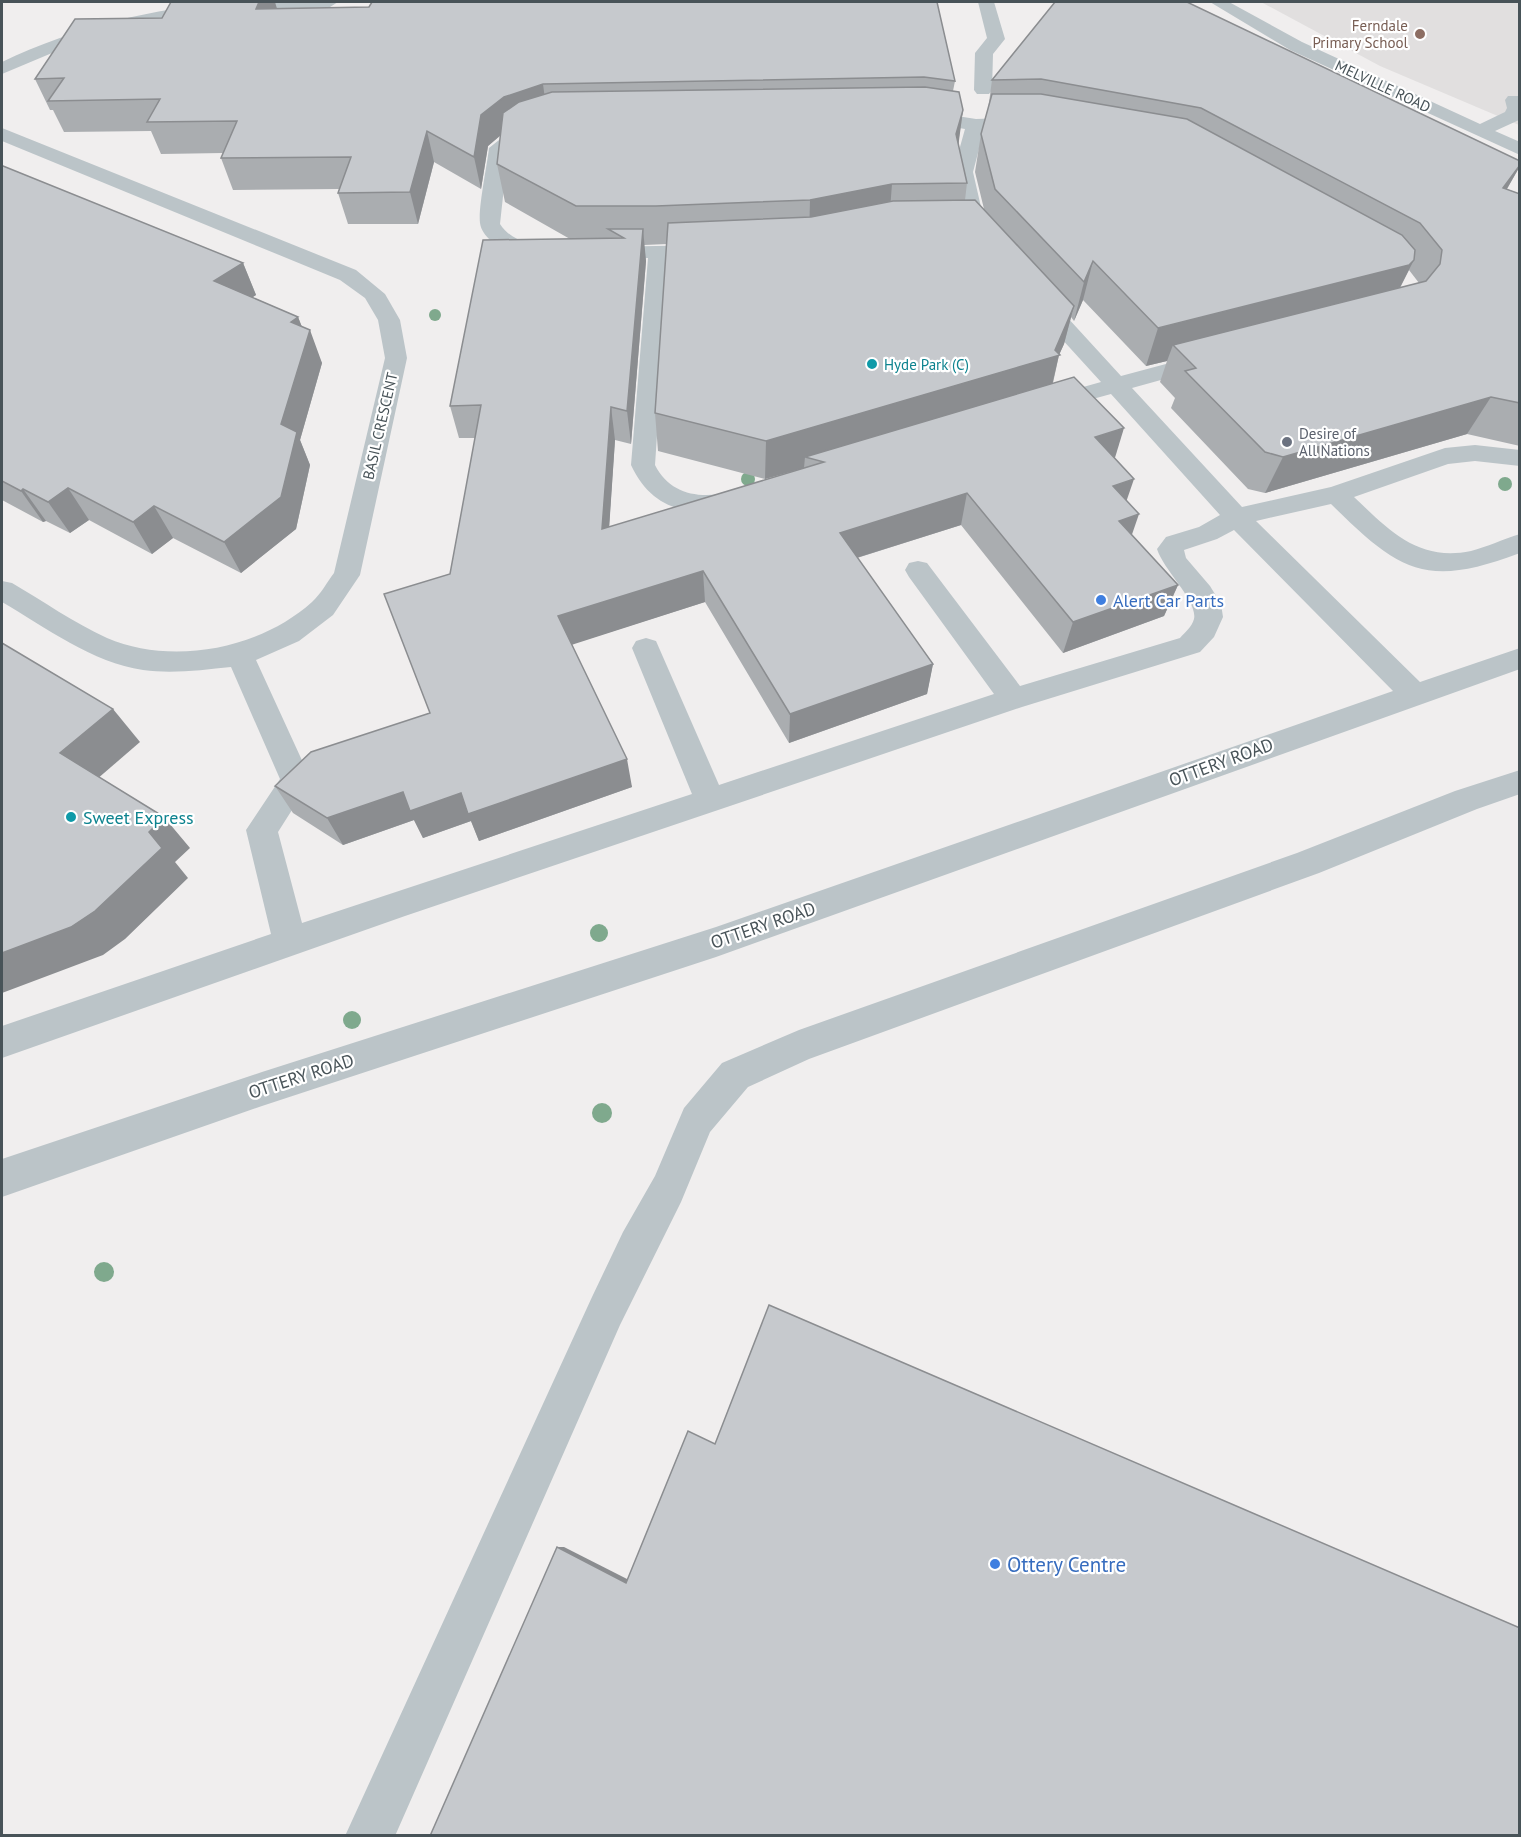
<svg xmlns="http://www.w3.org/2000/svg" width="1521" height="1837" viewBox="0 0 1521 1837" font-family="'PT Sans',sans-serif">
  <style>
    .education { fill: #e1dfdf }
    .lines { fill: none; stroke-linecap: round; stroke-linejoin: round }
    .minor { fill: #bbc4c8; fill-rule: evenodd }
    .tree { fill: #7fa98d }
    .wall { fill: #aaadb0; fill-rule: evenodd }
    .shaded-wall { fill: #8b8d90 }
    .building { fill: #c6c9cd; stroke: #8b8d90; stroke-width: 1.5 }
    .education-dot { fill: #8d6e63; stroke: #fff; stroke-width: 2 }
    .culture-dot { fill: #0f9aa8; stroke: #fff; stroke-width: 2 }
    .worship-dot { fill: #6b7280; stroke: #fff; stroke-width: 2 }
    .shop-dot { fill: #3f7fe0; stroke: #fff; stroke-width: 2 }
    .labels { text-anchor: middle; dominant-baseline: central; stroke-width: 4.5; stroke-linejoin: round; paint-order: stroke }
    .far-education-label { font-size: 15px; fill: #785e54; stroke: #fff; text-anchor: end }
    .far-street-label { font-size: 15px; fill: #485358; stroke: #fff }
    .far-culture-label { font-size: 15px; fill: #0d838f; stroke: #fff; text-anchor: start }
    .far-worship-label { font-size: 15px; fill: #5b616d; stroke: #fff; text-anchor: start }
    .shop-label { font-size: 18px; fill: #366cbe; stroke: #fff; text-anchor: start }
    .street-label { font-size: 18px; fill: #485358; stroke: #fff }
    .culture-label { font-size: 18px; fill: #0d838f; stroke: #fff; text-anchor: start }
    .near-shop-label { font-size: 21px; fill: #366cbe; stroke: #fff; text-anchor: start }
  </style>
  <rect width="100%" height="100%" fill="#f0eeee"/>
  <path class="education" d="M1261 2H1519V125L1380 66Z"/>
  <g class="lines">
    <g class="minor">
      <path d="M234 2H338L330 7 216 13 132 25 83 40 2 74V62C76 27 152 8 234 2Z"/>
      <path d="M978 2H994L1005 39 993 54 992 90 989 94H977L974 90 975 53 987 38Z"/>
      <path d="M1210 2H1229L1302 42 1480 124 1505 112 1507 108 1505 100 1508 96H1520L1519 120 1495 131 1520 142V155L1290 50Z"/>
      <path d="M919 110 976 119 1028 117 1035 119 1037 123 1035 127 1028 129 984 130 973 172 986 229 996 241 993 245 986 247 979 245 966 230 953 172 965 129 912 120 910 116 912 112Z"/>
      <path d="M521 126 528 128 530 132 508 150 500 224C512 242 531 244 550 249L554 253 550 257C538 260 525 257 514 253 501 249 482 238 480 223 478 208 487 166 489 148L514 128Z"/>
      <path d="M2 128 356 270 385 294 400 320 407 358 360 575 333 615 299 641 256 660 311 780 278 832 302 923 692 794 632 648 636 641 646 638 656 641 719 785 994 694 909 577 905 570 909 563 918 561 927 563 1020 686 1180 638C1185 632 1192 627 1194 619 1198 601 1164 571 1157 549L1166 537 1199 527 1220 515 1111 394 1045 412 1037 410 1033 405 1037 400 1101 382 1029 303 1026 298 1029 293 1037 291 1045 293 1121 376 1207 353 1215 355 1218 360 1215 365 1132 388 1242 507 1331 487 1445 448 1475 445 1520 450V466L1475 461 1448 464 1354 497C1389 530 1418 562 1471 551 1487 547 1503 539 1520 534V553C1425 589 1399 571 1331 504L1256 521 1420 682 1520 648V669L716 957 262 1106 2 1197V1159L262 1072 716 927 1393 691 1234 530 1217 539 1184 550 1186 558 1210 586 1221 604 1223 617 1214 637 1200 652 1022 707 405 916 2 1058V1026L271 934 246 830 280 779 231 667C202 670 172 674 143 670 93 663 45 627 2 602V581L12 583C43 601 74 623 107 638 172 666 260 649 312 602 321 594 327 582 334 573L385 358 378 320 365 298 340 280 2 141Z"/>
      <path d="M711 245 718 247 722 251 718 255 669 258 655 465C668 491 693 498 720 494 730 493 735 491 744 494L748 500 744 506C696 519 653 513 631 465L648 258 601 259 594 257 590 253 594 249 601 247Z"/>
      <path d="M1520 770V794L1477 809 1319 873 809 1059 748 1087 710 1132 681 1202 620 1325 395 1836H345L592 1297 623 1232 655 1176 684 1108 722 1063 799 1030 1297 853 1455 791Z"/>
    </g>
  </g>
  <g class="tree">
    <circle cx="435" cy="315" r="6"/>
    <circle cx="748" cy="479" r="7"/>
    <circle cx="1505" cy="484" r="7"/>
    <circle cx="599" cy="933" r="9"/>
    <circle cx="352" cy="1020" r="9"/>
    <circle cx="602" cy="1113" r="10"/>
    <circle cx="104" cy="1272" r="10"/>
  </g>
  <g class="wall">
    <path d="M937 2 955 81 953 91 963 110 958 144 967 183 965 200 984 209 975 172 981 134 988 110 992 80 1055 2 1520 161V166L1507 189 1520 194V446L1467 434 1265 493 1248 489 1171 408 1175 398 1160 382 1167 361 1146 366 1083 300 1074 321 1071 317 1064 344 1059 355 1053 383 1115 458 1126 500 1132 535 1178 585 1164 616 1063 653 961 525 857 558 933 664 927 694 789 743 705 602 572 644 632 787 479 841 471 821 423 838 414 820 343 845 293 813 275 786 430 713 450 574 475 438H459L450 406 570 239 505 202 497 164 501 135 488 146 481 189 434 162 418 224H348L338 193 339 189 233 190 221 158 223 153 161 154 151 131 64 132 53 110H50L35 79 162 18 277 8ZM667 244 655 413 658 451 765 479 804 468 609 527 615 440 631 444 646 261 644 245ZM1409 270 1419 283 1400 288Z"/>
    <path d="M2 167 243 263 256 295 252 297 298 317 302 327 322 363 300 440 310 465 296 529 241 573 173 538 152 554 89 520 70 533 46 521 43 522 2 500Z"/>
  </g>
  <g class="shaded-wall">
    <path d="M259 2H275L278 12 256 9Z"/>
    <path d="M543 84 547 115 509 128 488 146 481 189 474 157 481 115 504 97Z"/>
    <path d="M963 110 958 148 956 134Z"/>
    <path d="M427 131 434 162 418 224 410 192Z"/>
    <path d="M1520 165V166L1501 199 1503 188Z"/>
    <path d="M892 184 889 223 809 239 810 200Z"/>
    <path d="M643 229 646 261 631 444 627 411Z"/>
    <path d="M1414 260 1394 299 1173 345 1167 361 1146 366 1158 328Z"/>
    <path d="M1093 261 1083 300 1074 321 1084 282Z"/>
    <path d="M243 263 256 295 228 314 214 281Z"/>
    <path d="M1074 306 1064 344 1059 355 1050 394 805 457 804 468 765 479 766 441 1055 350Z"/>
    <path d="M298 317 307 340 310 330 322 363 300 440 310 465 296 529 241 573 224 542 281 424 291 322Z"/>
    <path d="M1491 397 1467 434 1265 493 1283 457Z"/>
    <path d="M611 407 615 440 607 560 602 529Z"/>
    <path d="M1124 428 1114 461 1095 437Z"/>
    <path d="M1134 479 1123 511 1113 486Z"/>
    <path d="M68 488 89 520 70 533 48 502Z"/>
    <path d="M23 489 46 521 43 522 21 491Z"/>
    <path d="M967 493 961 525 837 564 840 533Z"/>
    <path d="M154 506 173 538 152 554 133 522Z"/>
    <path d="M1139 514 1128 546 1119 521Z"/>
    <path d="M703 571 705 602 565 647 558 616Z"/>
    <path d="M1178 585 1164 616 1063 653 1073 622Z"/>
    <path d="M933 664 927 694 789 743 790 714Z"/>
    <path d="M113 709 140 742 89 786 60 753Z"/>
    <path d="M627 759 632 787 479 841 471 821 423 838 414 820 343 845 327 818 403 792Z"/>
    <path d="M164 817 190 848 175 862 188 878 125 939 103 955 2 993V953L149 832Z"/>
    <path d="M557 1547H564L631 1581 626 1583Z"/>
  </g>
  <g class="building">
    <path d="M171 2H259L256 9 369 7 372 2H937L955 81 924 77 543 84 504 97 481 115 474 157 427 131 410 192 338 193 351 157 221 158 237 121 147 122 160 99 48 101 64 78 35 79 75 19 162 18Z"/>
    <path d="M1055 2H1187L1520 161V165L1503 188 1520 194V403L1491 397 1283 457 1265 452 1185 371 1196 368 1173 345 1426 281 1440 264 1442 250 1420 223 1201 108 1041 79 992 80Z"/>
    <path d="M925 87 959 92 963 110 956 134 967 183 892 184 810 200 656 206H576L497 164 503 113 519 102 552 92Z"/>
    <path d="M992 94H1041L1187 119 1402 235 1415 250 1414 260 1409 265 1158 328 1093 261 1084 282 995 189 981 134Z"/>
    <path d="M3 166 243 263 214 281 298 317 291 322 310 330 281 424 297 432 281 497 224 542 154 506 133 522 68 488 48 502 23 489 21 491 2 481V167Z"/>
    <path d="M975 200 1074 306 1055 350 1060 355 766 441 655 413 668 223 811 217 893 201Z"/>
    <path d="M608 229H643L627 411 611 407 602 529 824 462 805 457 1074 377 1124 428 1095 437 1134 479 1113 486 1139 514 1119 521 1178 585 1073 622 967 493 840 533 933 664 790 714 703 571 558 616 627 759 468 814 461 793 410 811 403 792 327 818 275 786 311 752 430 713 384 594 450 574 481 405 450 406 483 240 624 238Z"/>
    <path d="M2 643 113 709 60 753 164 817 149 832 162 848 95 911 71 927 2 953Z"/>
    <path d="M769 1305 1520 1628V1836H430L557 1547 626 1583 688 1431 715 1444Z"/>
  </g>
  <circle class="education-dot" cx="1420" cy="34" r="6"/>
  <g class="culture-dot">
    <circle cx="872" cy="364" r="6"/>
    <circle cx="71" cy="817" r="6"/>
  </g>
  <circle class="worship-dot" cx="1287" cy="442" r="6"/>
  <g class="shop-dot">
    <circle cx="1101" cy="600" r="6"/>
    <circle cx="995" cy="1564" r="6"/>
  </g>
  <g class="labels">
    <g class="far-education-label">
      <text x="1408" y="25">Ferndale<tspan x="1408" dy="17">Primary School</tspan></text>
    </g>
    <g class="far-street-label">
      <text transform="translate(1383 86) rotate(25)">MELVILLE ROAD</text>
      <text transform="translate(380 426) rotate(-77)">BASIL CRESCENT</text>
    </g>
    <g class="far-culture-label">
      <text x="884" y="364">Hyde Park (C)</text>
    </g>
    <g class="far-worship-label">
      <text x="1299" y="433">Desire of<tspan x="1299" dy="17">All Nations</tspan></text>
    </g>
    <g class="shop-label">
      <text x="1113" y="600">Alert Car Parts</text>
    </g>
    <g class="street-label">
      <text transform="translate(1221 762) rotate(-20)">OTTERY ROAD</text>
      <text transform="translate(763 925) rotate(-19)">OTTERY ROAD</text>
      <text transform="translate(301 1076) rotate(-18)">OTTERY ROAD</text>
    </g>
    <g class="culture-label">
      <text x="83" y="817">Sweet Express</text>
    </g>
    <g class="near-shop-label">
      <text x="1007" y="1564">Ottery Centre</text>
    </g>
  </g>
  <rect width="1521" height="1837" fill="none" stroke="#485358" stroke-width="6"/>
</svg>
